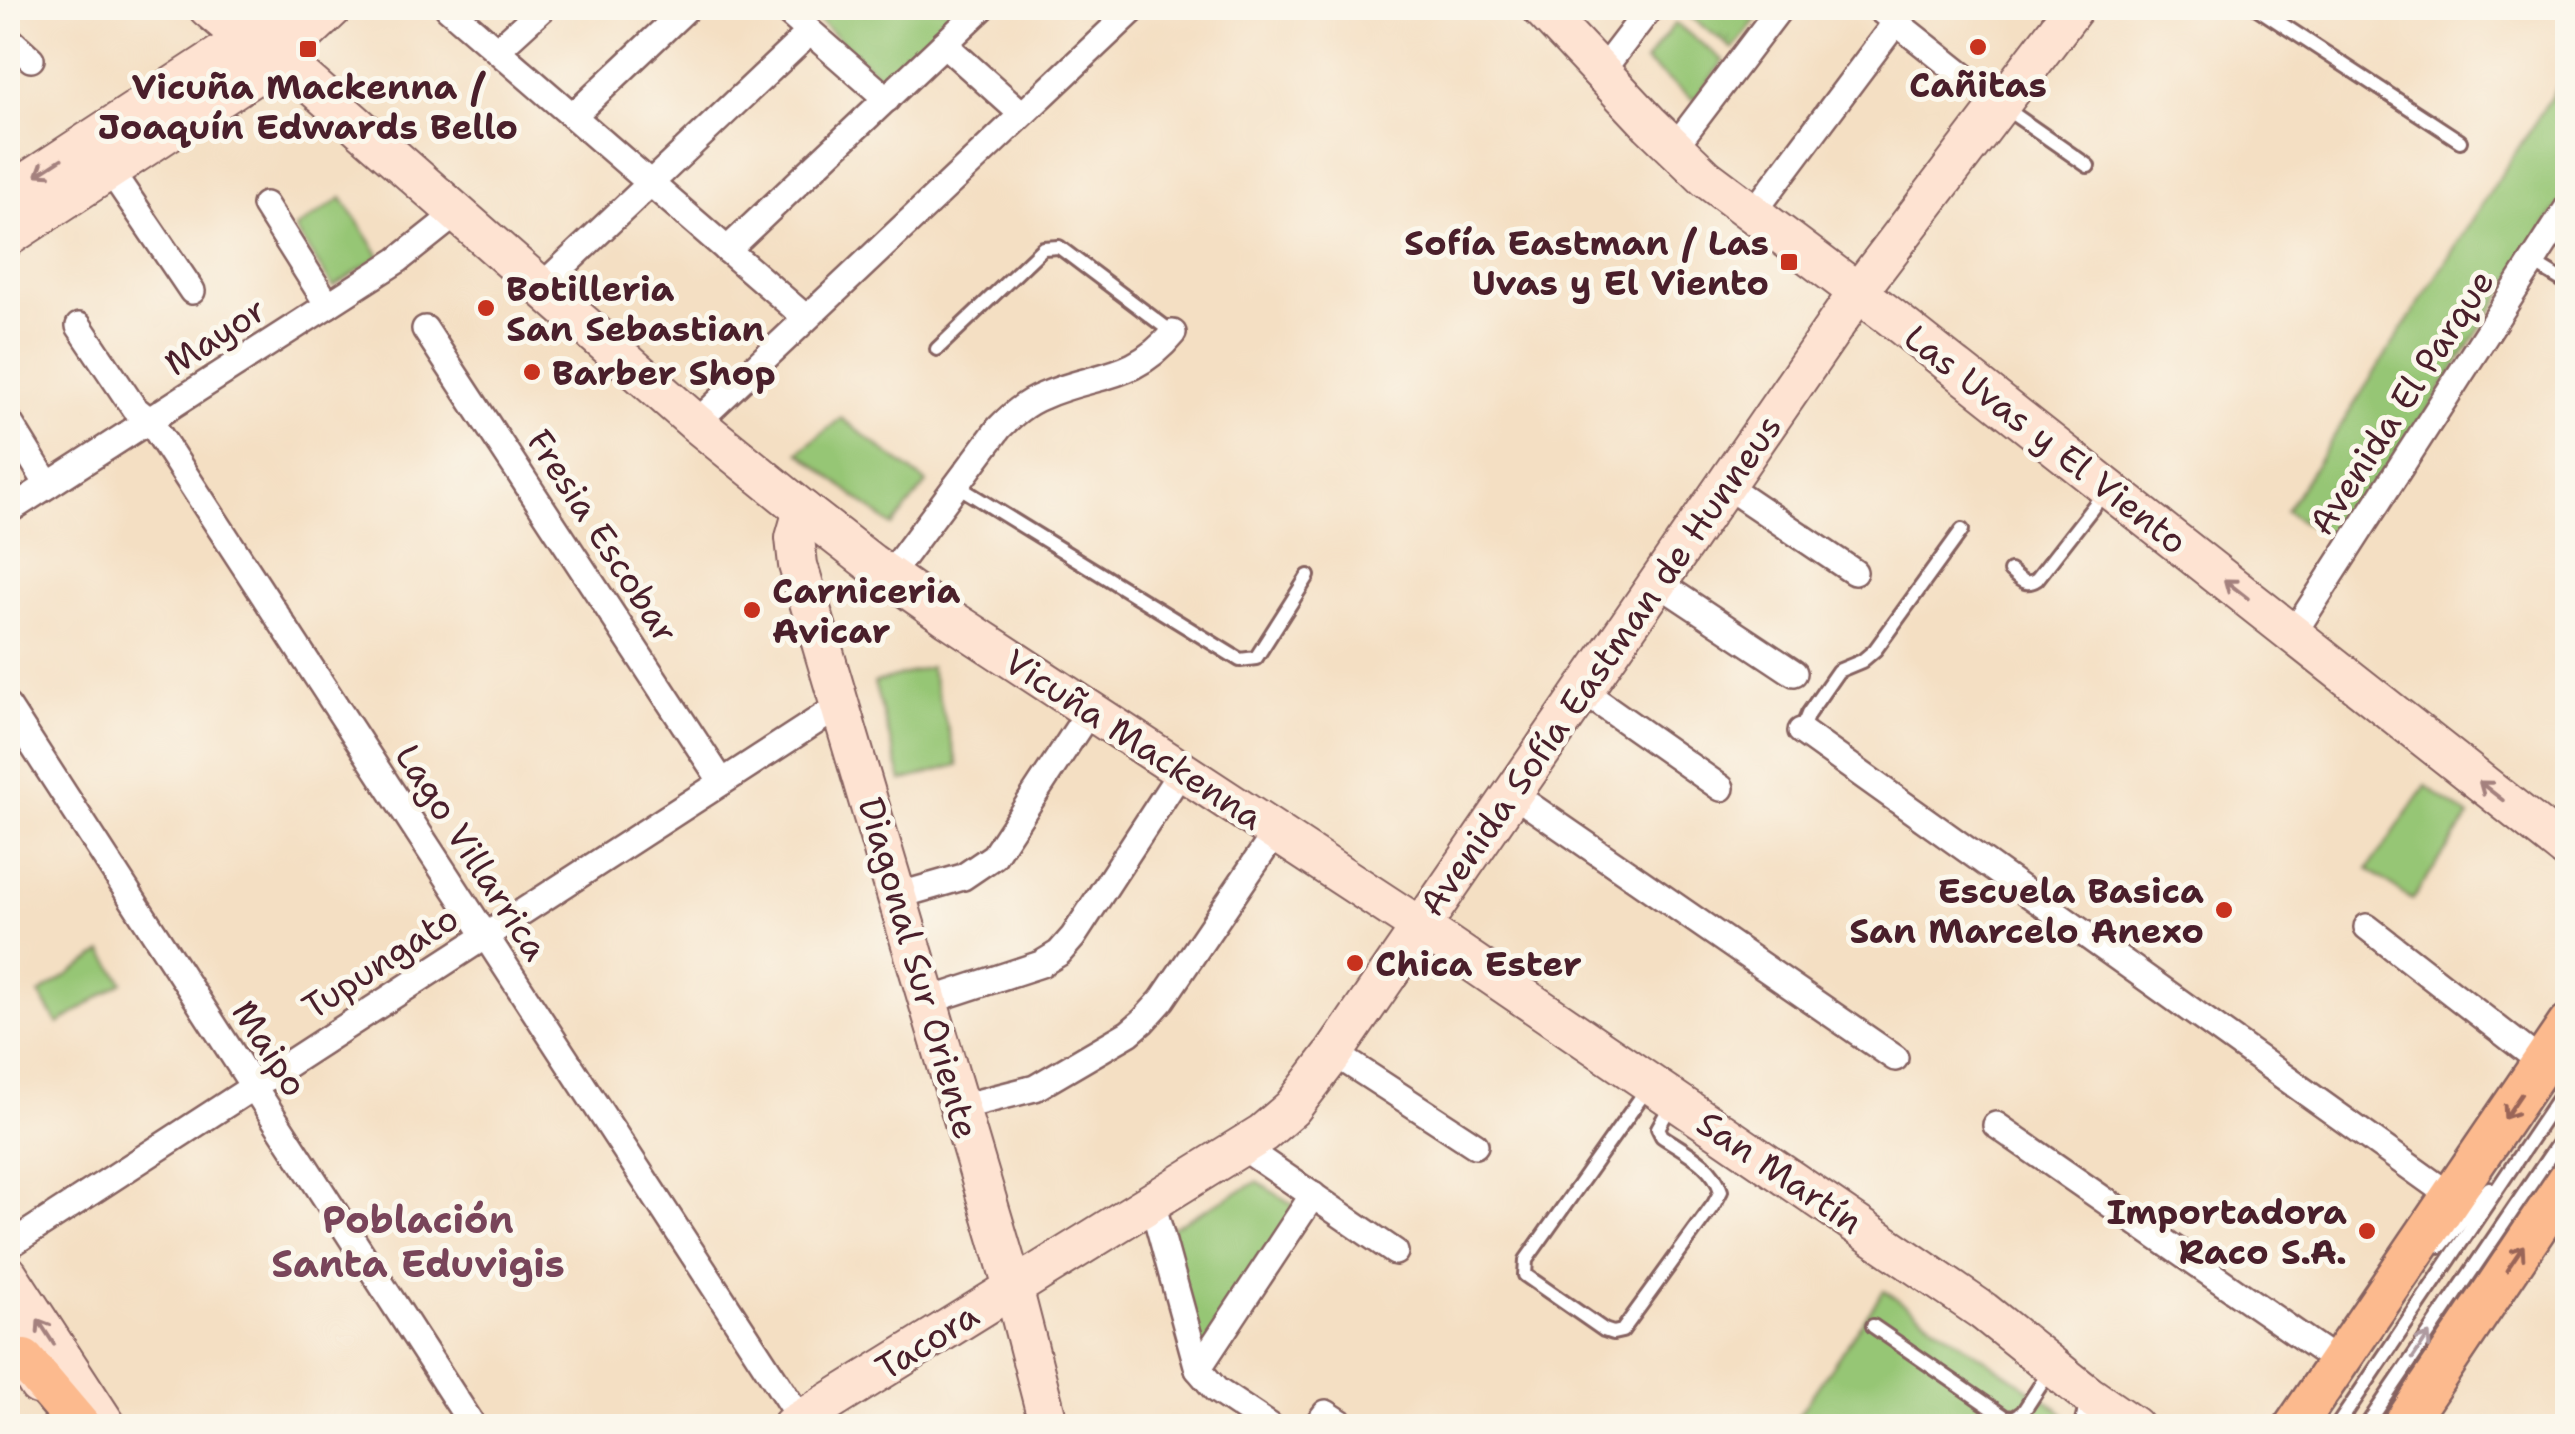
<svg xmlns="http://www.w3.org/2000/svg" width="2575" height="1434" viewBox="0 0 2575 1434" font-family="'Shantell Sans',sans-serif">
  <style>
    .grass { fill: url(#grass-tufts); stroke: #707250; stroke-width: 2.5 }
    .park { fill: #96c675; stroke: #707250; stroke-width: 2.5 }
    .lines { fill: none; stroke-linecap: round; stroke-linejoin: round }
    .lane-casing { stroke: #866260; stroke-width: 18 }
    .street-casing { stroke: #866260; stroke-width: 30 }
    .secondary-casing { stroke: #866260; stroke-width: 42 }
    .primary-casing { stroke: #866260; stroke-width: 45 }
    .lane { stroke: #fff; stroke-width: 12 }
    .street { stroke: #fff; stroke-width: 25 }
    .secondary { stroke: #fee3d2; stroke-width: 38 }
    .primary { stroke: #fcba8e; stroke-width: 40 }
    .oneway { stroke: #a4817e }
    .oneway2 { stroke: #9a6558 }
    .oneway3 { stroke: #ae9aa0 }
    .poi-dot { fill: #c8321e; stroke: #fbf7ec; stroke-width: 4 }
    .labels { text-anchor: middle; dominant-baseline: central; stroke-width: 10; stroke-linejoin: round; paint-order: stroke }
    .poi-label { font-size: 35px; font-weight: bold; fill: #4a1f2b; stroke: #fbf7ec; text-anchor: start }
    .street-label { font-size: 35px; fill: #4a1f2b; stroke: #fbf7ec }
    .neighbourhood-label { font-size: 38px; font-weight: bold; fill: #79455a; stroke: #fbf7ec }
  </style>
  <defs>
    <pattern id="grass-tufts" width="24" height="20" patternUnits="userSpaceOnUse" patternTransform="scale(2.5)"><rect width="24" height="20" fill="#96c675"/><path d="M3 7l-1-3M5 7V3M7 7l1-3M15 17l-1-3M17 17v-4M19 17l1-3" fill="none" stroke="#7ca060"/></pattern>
  </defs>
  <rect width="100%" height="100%" fill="#fbf7ec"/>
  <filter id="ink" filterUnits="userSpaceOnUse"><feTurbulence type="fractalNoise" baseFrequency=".01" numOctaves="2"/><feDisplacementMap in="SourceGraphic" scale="20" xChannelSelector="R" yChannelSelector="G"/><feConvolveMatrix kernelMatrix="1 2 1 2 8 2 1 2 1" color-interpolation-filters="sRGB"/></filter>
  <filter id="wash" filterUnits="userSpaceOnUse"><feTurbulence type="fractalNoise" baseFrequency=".0048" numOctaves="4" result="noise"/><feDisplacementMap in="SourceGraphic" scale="40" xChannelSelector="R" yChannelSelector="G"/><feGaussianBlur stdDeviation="2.25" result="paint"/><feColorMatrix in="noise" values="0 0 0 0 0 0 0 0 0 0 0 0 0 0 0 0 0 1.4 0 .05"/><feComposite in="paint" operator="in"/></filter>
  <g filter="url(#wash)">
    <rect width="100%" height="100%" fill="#f4dfc3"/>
    <path class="grass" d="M1679 8H1762L1764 9 1733 49Z"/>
    <g class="park">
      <path d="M805 8H971L891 87Z"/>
      <path d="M1675 23 1724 61 1694 100 1645 62Z"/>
      <path d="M2567 72V193L2341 546 2286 511Z"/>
      <path d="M342 198 380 256 333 287 295 229Z"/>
      <path d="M841 418 927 483 892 526 799 452Z"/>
      <path d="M930 667 958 765 902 781 874 683Z"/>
      <path d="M2426 786 2469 817 2412 900 2368 869Z"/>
      <path d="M103 952 123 982 58 1024 39 994Z"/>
      <path d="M1257 1182 1297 1207 1202 1353 1167 1230Z"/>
      <path d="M1884 1290 2064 1413 2055 1426H1791Z"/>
    </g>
  </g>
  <g filter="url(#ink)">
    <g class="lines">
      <g class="lane-casing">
        <g id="lane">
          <path d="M2257 8 2460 141"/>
          <path d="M2002 106 2088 166"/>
          <path d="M2532 262 2568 284"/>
          <path d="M937 349 1043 248 1059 247 1173 333"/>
          <path d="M956 485 1240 660 1256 658 1308 576"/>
          <path d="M2010 571C2020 579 2025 587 2037 579L2104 493"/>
          <path d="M1801 731 1808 714 1838 671 1862 661 1875 650 1962 530"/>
          <path d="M1649 1086 1526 1260 1525 1275 1604 1330 1613 1333 1622 1331 1714 1204 1721 1191C1713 1164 1684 1151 1662 1136L1658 1128 1671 1105"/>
          <path d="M2441 1246 2489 1188"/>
          <path d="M1873 1326 2005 1417 2014 1418 2023 1412 2051 1369"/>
          <path d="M2081 1426 2087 1402"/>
          <path d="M2337 1426 2568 1084"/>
          <path d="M2366 1426 2568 1129"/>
        </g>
      </g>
      <g class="street-casing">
        <g id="street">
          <path d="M448 8 806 318"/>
          <path d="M783 8 887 99"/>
          <path d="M1878 8 2000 105"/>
          <path d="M8 38 31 59"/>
          <path d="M944 44 1022 114"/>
          <path d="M497 50 543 8"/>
          <path d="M1601 72 1650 8"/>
          <path d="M573 116 687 8"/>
          <path d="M1673 149 1780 8"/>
          <path d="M110 170 192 291"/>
          <path d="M265 205 328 305"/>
          <path d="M1753 213 1896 22"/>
          <path d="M727 250 982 8"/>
          <path d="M541 287 810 32"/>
          <path d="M79 326 134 408 149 420 156 430 801 1420"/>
          <path d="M425 329 722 782"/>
          <path d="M8 420 48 485"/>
          <path d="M696 423 1135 8"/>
          <path d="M1725 485 1854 572"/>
          <path d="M8 511 398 260 457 213"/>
          <path d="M889 576 999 428C1012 415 1025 403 1043 396 1094 373 1133 382 1173 333"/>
          <path d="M1657 582 1794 673"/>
          <path d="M2293 634 2568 207"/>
          <path d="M1583 691 1721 788"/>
          <path d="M8 707 473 1426"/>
          <path d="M1801 731 2452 1197"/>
          <path d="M1512 793 1895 1058"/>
          <path d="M897 896 963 877 994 856 1090 710"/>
          <path d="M2367 927 2542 1063"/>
          <path d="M928 1001 1041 964 1059 953 1073 937 1182 770"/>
          <path d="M1334 1053 1475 1145"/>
          <path d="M960 1107 1035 1088 1129 1033 1143 1021 1162 1000 1276 832"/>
          <path d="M1996 1125 2339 1363"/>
          <path d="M1241 1146 1395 1252"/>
          <path d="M1152 1202 1198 1369 1216 1390 1270 1426"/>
          <path d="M8 1246 841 705"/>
          <path d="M1198 1369 1313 1195"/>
          <path d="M1316 1426 1326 1413 1346 1426"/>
        </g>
      </g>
      <g class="secondary-casing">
        <g id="secondary">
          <path d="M208 8 227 24 301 76 696 423 803 510 871 563 949 618 1440 940 1983 1311 2088 1395 2133 1426"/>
          <path d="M1541 8 1650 124 1706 178 1891 317 2568 851"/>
          <path d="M8 194 248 37 281 8"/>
          <path d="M8 237 278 60 333 8"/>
          <path d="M803 510 795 538 798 565 1013 1287 1049 1426"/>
          <path d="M8 1274 107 1426"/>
          <path d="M8 1335 38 1385"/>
          <path d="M791 1426 1263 1133 1292 1108 1334 1053 1858 292 2074 8"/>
        </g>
      </g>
      <g class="primary-casing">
        <g id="primary">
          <path d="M24 1360 80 1426"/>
          <path d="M2295 1426 2568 1025"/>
          <path d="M2403 1426 2568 1180"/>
        </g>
      </g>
      <use href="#lane" class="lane"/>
      <use href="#street" class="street"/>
      <use href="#secondary" class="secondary"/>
      <use href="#primary" class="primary"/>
    </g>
    <defs><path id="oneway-shaft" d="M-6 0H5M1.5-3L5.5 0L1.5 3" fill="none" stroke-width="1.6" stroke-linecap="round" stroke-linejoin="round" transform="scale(2.5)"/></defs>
    <g class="oneway">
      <use href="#oneway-shaft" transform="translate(49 167) rotate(147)"/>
      <use href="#oneway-shaft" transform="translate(2236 589) rotate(-142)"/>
      <use href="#oneway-shaft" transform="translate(2491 791) rotate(-142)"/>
      <use href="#oneway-shaft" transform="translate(46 1332) rotate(-123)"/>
    </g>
    <g class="oneway2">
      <use href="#oneway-shaft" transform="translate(2513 1106) rotate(124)"/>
      <use href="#oneway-shaft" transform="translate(2515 1258) rotate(-56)"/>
    </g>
    <use class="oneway3" href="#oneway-shaft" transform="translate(2421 1346) rotate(-56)"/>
  </g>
  <g class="poi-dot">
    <circle cx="1978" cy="47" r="10"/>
    <rect x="298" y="39" width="20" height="20" rx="5"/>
    <rect x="1779" y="252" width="20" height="20" rx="5"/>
    <circle cx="486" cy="308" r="10"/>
    <circle cx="532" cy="372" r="10"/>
    <circle cx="752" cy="610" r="10"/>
    <circle cx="2224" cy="910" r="10"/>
    <circle cx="1355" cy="963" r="10"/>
    <circle cx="2367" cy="1231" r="10"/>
  </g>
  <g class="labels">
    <g class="poi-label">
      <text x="1978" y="84" text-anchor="middle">Cañitas</text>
      <text x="308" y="86" text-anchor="middle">Vicuña Mackenna /<tspan x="308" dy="40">Joaquín Edwards Bello</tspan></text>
      <text x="1769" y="242" text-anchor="end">Sofía Eastman / Las<tspan x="1769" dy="40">Uvas y El Viento</tspan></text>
      <text x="506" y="288">Botilleria<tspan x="506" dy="40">San Sebastian</tspan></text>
      <text x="552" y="372">Barber Shop</text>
      <text x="772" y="590">Carniceria<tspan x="772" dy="40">Avicar</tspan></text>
      <text x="2204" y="890" text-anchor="end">Escuela Basica<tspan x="2204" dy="40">San Marcelo Anexo</tspan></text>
      <text x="1375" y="963">Chica Ester</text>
      <text x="2347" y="1211" text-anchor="end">Importadora<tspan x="2347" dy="40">Raco S.A.</tspan></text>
    </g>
    <g class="street-label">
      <text transform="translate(215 336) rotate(-33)">Mayor</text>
      <text transform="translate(2401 402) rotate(-57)">Avenida El Parque</text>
      <text transform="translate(2046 439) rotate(38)">Las Uvas y El Viento</text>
      <text transform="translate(603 536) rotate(57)">Fresia Escobar</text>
      <text transform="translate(1600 665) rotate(-55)">Avenida Sofía Eastman de Hunneus</text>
      <text transform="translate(1134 739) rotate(33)">Vicuña Mackenna</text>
      <text transform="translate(472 852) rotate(57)">Lago Villarrica</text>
      <text transform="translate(380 962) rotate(-33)">Tupungato</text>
      <text transform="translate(919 968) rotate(74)">Diagonal Sur Oriente</text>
      <text transform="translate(270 1048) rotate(57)">Maipo</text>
      <text transform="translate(1780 1172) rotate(34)">San Martín</text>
      <text transform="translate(927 1341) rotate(-32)">Tacora</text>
    </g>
    <g class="neighbourhood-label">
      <text x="418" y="1219">Población<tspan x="418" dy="44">Santa Eduvigis</tspan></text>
    </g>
  </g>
  <rect width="2575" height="1434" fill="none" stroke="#fbf7ec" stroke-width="40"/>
</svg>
